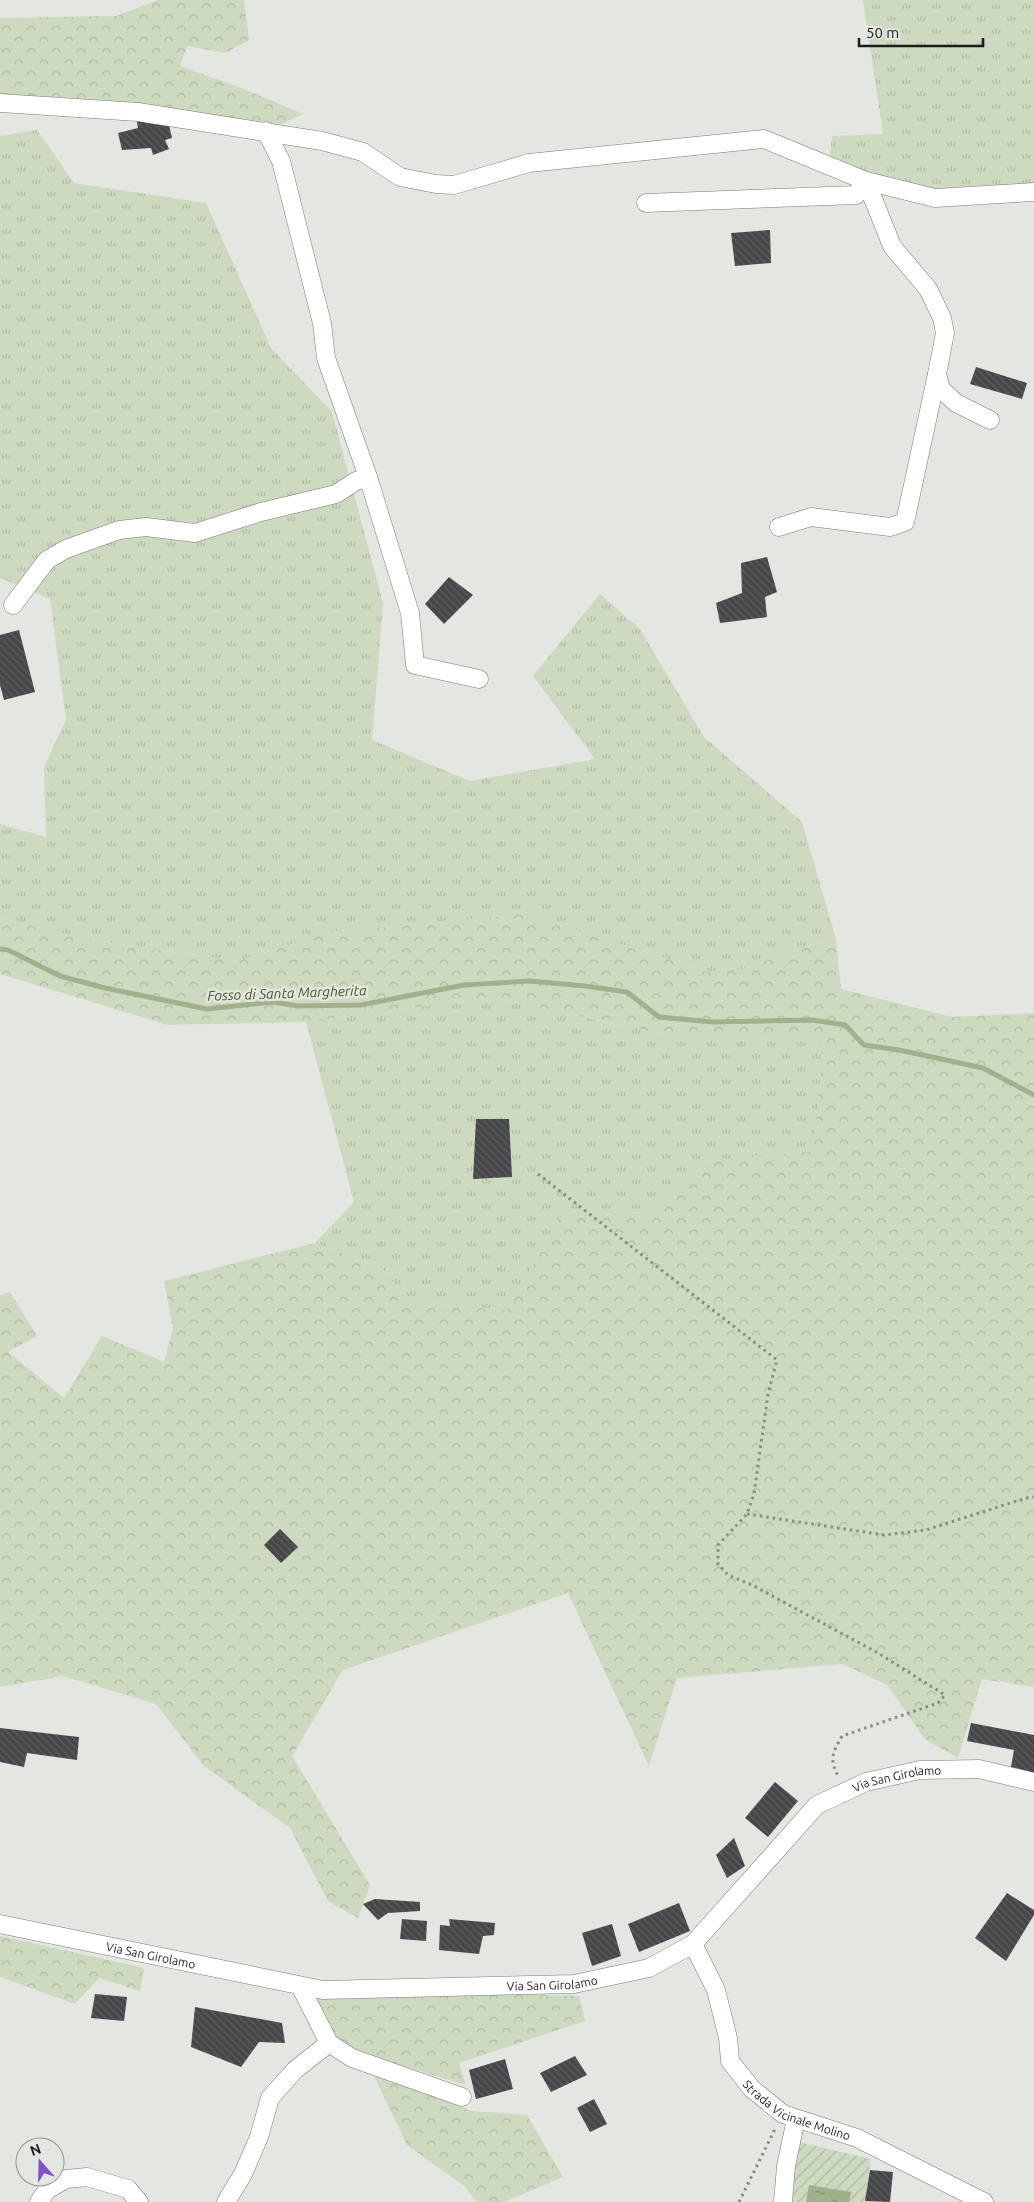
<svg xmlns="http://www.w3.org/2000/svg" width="1034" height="2202" viewBox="0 0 1034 2202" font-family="Ubuntu,sans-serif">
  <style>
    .grass { fill: url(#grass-tufts) }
    .forest { fill: url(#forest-crowns) }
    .garden { fill: url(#garden-furrows) }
    .water { fill: url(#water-ripples) }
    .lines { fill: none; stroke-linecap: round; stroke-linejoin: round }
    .stream { stroke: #a0b18d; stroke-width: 5 }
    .building { fill: url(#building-back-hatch) }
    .minor-casing { stroke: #777975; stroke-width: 19 }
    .path { stroke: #898b88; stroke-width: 3; stroke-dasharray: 2.5 4; stroke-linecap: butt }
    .minor { stroke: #fff; stroke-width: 18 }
    .labels { text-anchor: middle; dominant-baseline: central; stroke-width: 5; stroke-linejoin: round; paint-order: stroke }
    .street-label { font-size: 12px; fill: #1a1b1a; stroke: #e3e6e1 }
    .water-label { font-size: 14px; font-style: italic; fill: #435b24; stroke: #e3e6e1 }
  </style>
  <defs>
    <pattern id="grass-tufts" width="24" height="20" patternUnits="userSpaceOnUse" patternTransform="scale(1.25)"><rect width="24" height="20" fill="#cddabf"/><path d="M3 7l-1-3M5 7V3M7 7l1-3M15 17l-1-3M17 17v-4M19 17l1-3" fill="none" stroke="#afbaa4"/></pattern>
    <pattern id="forest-crowns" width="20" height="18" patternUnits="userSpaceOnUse" patternTransform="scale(1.25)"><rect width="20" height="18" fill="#cddabf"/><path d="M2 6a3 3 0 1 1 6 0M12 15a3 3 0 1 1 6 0" fill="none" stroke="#afbaa4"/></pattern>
    <pattern id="garden-furrows" width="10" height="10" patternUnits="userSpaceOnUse" patternTransform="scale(1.25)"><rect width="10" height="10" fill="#cddabf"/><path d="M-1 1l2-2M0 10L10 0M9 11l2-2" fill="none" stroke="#afbaa4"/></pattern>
    <pattern id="water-ripples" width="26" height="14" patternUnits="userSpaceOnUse" patternTransform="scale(1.25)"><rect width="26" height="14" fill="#a0b18d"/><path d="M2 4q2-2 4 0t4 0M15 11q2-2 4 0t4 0" fill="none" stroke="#828f72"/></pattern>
    <pattern id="building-back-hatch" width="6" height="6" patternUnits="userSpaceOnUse" patternTransform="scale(1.25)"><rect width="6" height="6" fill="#47464a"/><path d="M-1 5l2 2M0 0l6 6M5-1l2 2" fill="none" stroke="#5e5d60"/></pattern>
  </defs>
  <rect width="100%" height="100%" fill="#e3e6e1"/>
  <g class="grass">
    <path d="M863 0H1034V192L935 198 829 166 832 136 883 134Z"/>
    <path d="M37 130 74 183 206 203 271 348 332 412 383 603 372 740 470 781 595 759 533 676 600 594 640 629 704 737 802 822 836 939 814 944 743 969 709 972 523 914 329 932 239 961 91 940 0 918V824L46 837 44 767 66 720 50 599 0 578V136Z"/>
    <path d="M490 997 677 1037 824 1038 814 1151 702 1162 657 1211 560 1218 507 1310 408 1301 383 1269 315 1243 354 1202 306 1022Z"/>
  </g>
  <g class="forest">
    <path d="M158 0H244L249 40 225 53 187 46 180 66 239 87 303 114 266 131 0 103V18L116 16Z"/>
    <path d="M524 914 709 972 743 969 814 944 836 939 841 989 952 1017 1034 1013V1687L982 1679 958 1758 925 1739 887 1685 843 1664 677 1678 649 1766 568 1593 343 1670 292 1756 370 1885 358 1918 328 1901 290 1828 203 1765 156 1704 63 1676 0 1687V1295L10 1292 37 1336 8 1352 64 1398 102 1336 164 1362 173 1328 164 1281 315 1243 383 1269 408 1301 507 1310 560 1218 657 1211 702 1162 813 1151 824 1038 677 1037 490 997 306 1022 168 1025 0 974V918L91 940 238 961 329 932Z"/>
    <path d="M0 1936 144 1968 140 1991 99 1978 75 2004 0 1977Z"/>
    <path d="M300 1986 323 1990 579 1996 585 2021 459 2063 466 2085 329 2043Z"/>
    <path d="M372 2072 471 2111 527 2115 563 2177 504 2202H477L464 2186 407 2145Z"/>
  </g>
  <path class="garden" d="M799 2142 871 2159 865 2201 870 2202H789L792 2167Z"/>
  <path class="water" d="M809 2185 851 2192 849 2202H806Z"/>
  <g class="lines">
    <path class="stream" d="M0 949 8 950 60 976 105 988 207 1009 273 1002 298 1006 361 1005 464 985 529 981 585 986 627 992 659 1017 713 1022 812 1020 845 1025 864 1045 899 1050 983 1068 1034 1095"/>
  </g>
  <g class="building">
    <path d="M136 117 168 121 172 138 165 140 169 149 153 155 151 148 122 150 118 133 138 128Z"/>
    <path d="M770 230 771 263 735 266 731 233Z"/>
    <path d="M976 367 1027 383 1022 399 970 384Z"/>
    <path d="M767 557 777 592 765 597 767 617 720 623 716 603 742 593 741 563Z"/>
    <path d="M449 577 473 595 444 624 425 604Z"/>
    <path d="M19 630 35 692 4 700 0 685V635Z"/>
    <path d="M476 1119H509L512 1177 473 1179Z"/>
    <path d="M280 1529 298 1547 281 1563 264 1545Z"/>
    <path d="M971 1723 1034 1735V1773L1011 1767 1014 1750 967 1741Z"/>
    <path d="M0 1728 79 1737 77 1760 27 1753 24 1767 0 1762Z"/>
    <path d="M775 1782 798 1801 768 1837 745 1818Z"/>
    <path d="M734 1838 745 1866 727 1878 716 1855Z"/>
    <path d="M1007 1893 1034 1910V1915L1006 1961 975 1938Z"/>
    <path d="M375 1899 420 1902V1911L388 1913 378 1920 363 1904Z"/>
    <path d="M679 1903 690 1931 639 1952 628 1924Z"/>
    <path d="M402 1919 427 1921 426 1941 400 1939Z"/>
    <path d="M449 1919 495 1923 494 1935 483 1936 479 1954 439 1950 440 1925 450 1926Z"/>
    <path d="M612 1924 621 1956 592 1966 582 1933Z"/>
    <path d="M95 1994 127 1997 124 2021 91 2018Z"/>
    <path d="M195 2007 282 2023 285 2043 259 2042 241 2067 191 2047Z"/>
    <path d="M575 2056 587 2075 551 2092 540 2073Z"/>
    <path d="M505 2059 513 2089 476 2099 469 2070Z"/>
    <path d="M594 2099 607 2124 590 2132 577 2108Z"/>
    <path d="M870 2170 893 2172 890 2202 865 2201Z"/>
  </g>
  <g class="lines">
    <g class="minor-casing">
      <g id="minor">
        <path d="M0 103 138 112 322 141 363 152 400 177 436 184 454 185 529 163 764 139 866 181 935 198 1034 192"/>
        <path d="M266 131 281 161 322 323 326 358 368 477"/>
        <path d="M646 203 856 195 866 181 892 246 928 289 942 318 945 333 937 374 941 389 956 403 990 420"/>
        <path d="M779 527 811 517 890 527 905 522 937 374"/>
        <path d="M13 605 47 560 66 549 119 530 146 527 195 533 261 512 336 494 356 481 368 477 410 613 415 665 479 679"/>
        <path id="s1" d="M0 1924 323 1990 574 1984 649 1968 693 1944 817 1805 866 1782 920 1770 979 1769 1034 1782"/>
        <path id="s2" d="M693 1944 716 1990 728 2038 730 2061 752 2089 783 2114 857 2138 984 2202"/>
        <path d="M300 1986 329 2043 352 2058 462 2097"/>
        <path d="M39 2202 47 2190 66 2179 87 2177 128 2189 139 2202"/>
        <path d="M226 2202 243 2174 259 2137 270 2098 295 2070 329 2043"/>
        <path d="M783 2202 786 2166 796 2119"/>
      </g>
    </g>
    <g class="path">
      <path d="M538 1174 777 1360 768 1394 754 1494 747 1514 718 1545V1564L728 1575 752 1585 878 1653 945 1695 938 1703 842 1736C832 1754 829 1759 839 1778"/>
      <path d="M747 1514 884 1535 926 1530 1026 1498 1034 1497"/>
      <path d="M739 2202 775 2129"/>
    </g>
    <use href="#minor" class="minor"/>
  </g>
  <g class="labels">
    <g class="street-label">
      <text stroke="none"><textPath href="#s1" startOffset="979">Via San Girolamo</textPath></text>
      <text stroke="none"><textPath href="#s1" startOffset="154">Via San Girolamo</textPath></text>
      <text stroke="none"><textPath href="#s1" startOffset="559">Via San Girolamo</textPath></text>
      <text stroke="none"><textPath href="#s2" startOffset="210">Strada Vicinale Molino</textPath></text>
    </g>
    <g class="water-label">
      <text transform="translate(287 993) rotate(-2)">Fosso di Santa Margherita</text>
    </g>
  </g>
  <g transform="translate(40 2162) rotate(340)"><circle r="24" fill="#e3e6e1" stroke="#939591"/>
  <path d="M0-4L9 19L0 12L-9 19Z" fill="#8251c9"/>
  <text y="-8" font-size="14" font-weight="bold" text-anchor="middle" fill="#1a1b1a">N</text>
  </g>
  <path d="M859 38v8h124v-8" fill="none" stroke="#1a1b1a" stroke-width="2.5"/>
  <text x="866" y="38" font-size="15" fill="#1a1b1a" stroke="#e3e6e1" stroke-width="4" paint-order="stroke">50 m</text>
</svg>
